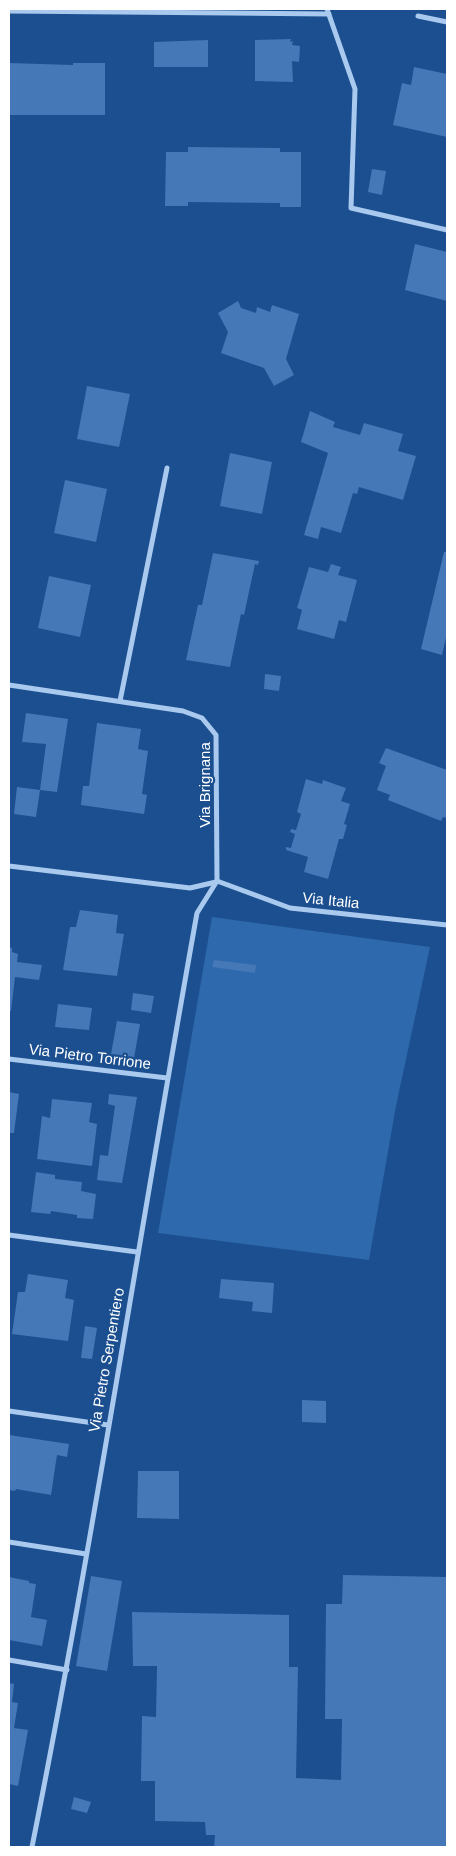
<svg xmlns="http://www.w3.org/2000/svg" width="456" height="1856" viewBox="0 0 456 1856" font-family="Arial,sans-serif">
  <style>
    .green { fill: #2e69ad }
    .building { fill: #4478b7 }
    .lines { fill: none; stroke-linecap: round; stroke-linejoin: round }
    .minor { stroke: #a9c9ee; stroke-width: 5 }
    .labels { text-anchor: middle; dominant-baseline: central; stroke-width: 4.5; stroke-linejoin: round; paint-order: stroke }
    .street-label { font-size: 15px; fill: #fff; stroke: #1b4f8f }
  </style>
  <rect width="100%" height="100%" fill="#1b4f8f"/>
  <path class="green" d="M212 917 430 947 396 1106 369 1260 158 1233Z"/>
  <g class="building">
    <path d="M291 39 290 42 293 41 292 45 300 46 299 62 292 61 293 82 255 81V40Z"/>
    <path d="M208 40V67H154V42Z"/>
    <path d="M9 63 73 65V63H105V115H9Z"/>
    <path d="M414 67 447 74V137L393 125 402 83 411 85Z"/>
    <path d="M188 147 280 148V152H301V207H280V203L188 202V206H165L166 152H188Z"/>
    <path d="M372 169 386 171 382 195 368 192Z"/>
    <path d="M415 244 447 252V301L405 290Z"/>
    <path d="M238 301 241 308 256 313 257 307 270 312 272 305 299 314 286 359 294 375 274 386 264 368 221 353 228 332 218 313Z"/>
    <path d="M87 386 130 394 119 447 77 439Z"/>
    <path d="M310 411 335 422 333 427 360 435 364 423 403 434 398 451 416 456 403 500 359 487 357 494 353 493 341 533 321 527 318 539 304 535 328 453 301 442Z"/>
    <path d="M230 453 272 462 262 514 220 506Z"/>
    <path d="M65 480 107 489 96 542 54 533Z"/>
    <path d="M444 552H447V633L442 655 421 649Z"/>
    <path d="M213 553 259 561 258 565 255 564 244 615 241 614 230 667 186 660 198 605H202Z"/>
    <path d="M331 564 341 567 338 575 357 580 346 622 339 620 334 639 297 629 302 610 297 608 309 567 328 572Z"/>
    <path d="M49 576 91 585 80 637 38 628Z"/>
    <path d="M265 674 281 676 279 691 264 689Z"/>
    <path d="M26 713 68 719 57 792 40 790 46 744 22 742Z"/>
    <path d="M97 723 141 729 138 749 148 751 142 794 147 795 144 814 81 805 83 786H89Z"/>
    <path d="M386 748 447 770V818L443 817 441 821 388 800 390 795 377 790 386 766 379 763Z"/>
    <path d="M306 779 322 784 323 780 346 788 341 801 350 804 344 824 347 825 343 839H339L328 879 304 872 308 857 286 850V847L291 848 295 834 290 832 291 829 296 830 301 814 297 812Z"/>
    <path d="M17 787 40 790 36 817 14 814Z"/>
    <path d="M80 910 118 915 116 933 124 934 117 976 63 970 70 927H76Z"/>
    <path d="M9 947 12 948V952L18 954 17 962 42 965 39 980 15 977 11 1011H9Z"/>
    <path d="M214 960 256 965 255 973 212 967Z"/>
    <path d="M133 993 154 996 151 1013 131 1010Z"/>
    <path d="M58 1004 92 1008 89 1030 55 1027Z"/>
    <path d="M117 1021 140 1024 134 1058 111 1054Z"/>
    <path d="M9 1092 19 1094 14 1133H9Z"/>
    <path d="M109 1094 137 1097 122 1183 97 1180 100 1155 108 1156 115 1106 108 1104Z"/>
    <path d="M52 1099 92 1103 89 1122 97 1124 92 1166 37 1159 42 1116 50 1118Z"/>
    <path d="M36 1172 55 1175V1179L82 1182 81 1191 96 1194 93 1219 77 1218V1215L51 1211 50 1214 31 1212Z"/>
    <path d="M28 1274 68 1280 65 1298 74 1300 68 1341 12 1334 18 1292H25Z"/>
    <path d="M221 1279 274 1283 272 1313 252 1311 253 1302 219 1298Z"/>
    <path d="M85 1326 97 1328 92 1359 81 1358Z"/>
    <path d="M302 1400 326 1401V1423L302 1422Z"/>
    <path d="M9 1435 69 1444 67 1457 57 1455 51 1495 16 1489 15 1491 9 1490Z"/>
    <path d="M138 1471H179V1519L137 1518Z"/>
    <path d="M343 1575 447 1577V1847H214L215 1835H206L205 1822 155 1821V1781H141L142 1716 156 1717 157 1666H133L132 1612 289 1615V1667H298L296 1778 341 1780 342 1719H325L326 1604H342Z"/>
    <path d="M91 1576 122 1581 107 1671 76 1666Z"/>
    <path d="M9 1577 29 1581V1583L36 1584 31 1617 47 1620 42 1646 9 1640Z"/>
    <path d="M9 1683 14 1684 12 1702 18 1703 14 1728 28 1730 18 1786 9 1784Z"/>
    <path d="M74 1797 91 1802 87 1813 71 1809Z"/>
  </g>
  <g class="lines">
    <g class="minor">
      <path d="M327 9 355 89 351 208 447 230"/>
      <path d="M9 11 329 14"/>
      <path d="M418 16 447 22"/>
      <path d="M9 685 183 711 202 718 216 735 217 881"/>
      <path d="M120 701 167 468"/>
      <path d="M9 866 190 888 216 882"/>
      <path d="M217 881 290 908 447 925"/>
      <path d="M9 1059 167 1078"/>
      <path d="M9 1235 137 1252"/>
      <path d="M9 1411 108 1425"/>
      <path d="M9 1542 86 1554"/>
      <path d="M9 1660 67 1670"/>
      <path d="M32 1847C94 1537 141 1224 197 913L217 881"/>
    </g>
  </g>
  <g class="labels">
    <g class="street-label">
      <text transform="translate(204 785) rotate(-90)">Via Brignana</text>
      <text transform="translate(331 900) rotate(6)">Via Italia</text>
      <text transform="translate(90 1056) rotate(7)">Via Pietro Torrione</text>
      <text transform="translate(106 1360) rotate(-80)">Via Pietro Serpentiero</text>
    </g>
  </g>
  <rect width="456" height="1856" fill="none" stroke="#ffffff" stroke-width="20"/>
</svg>
